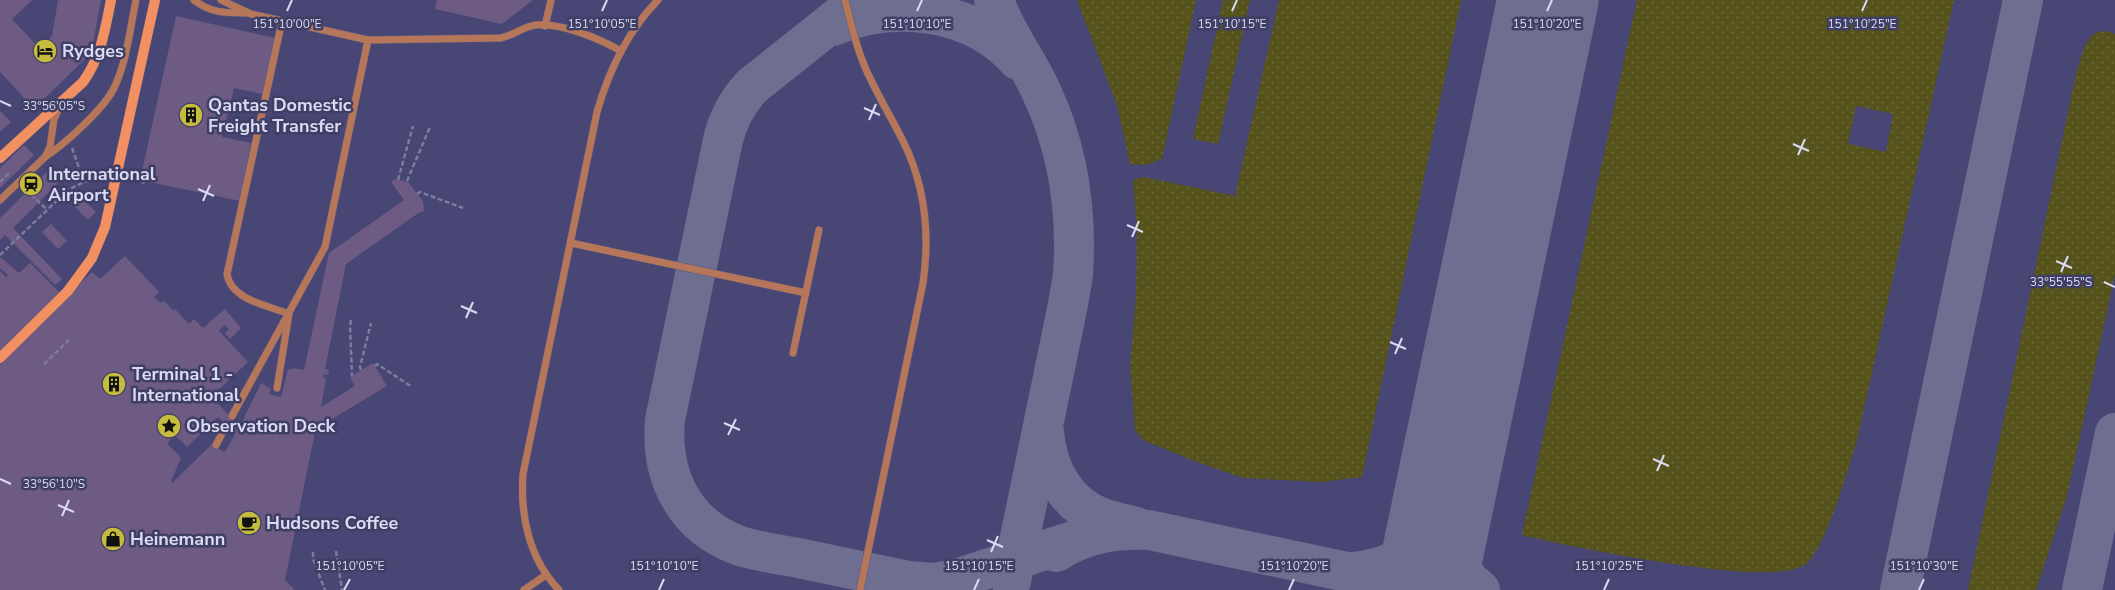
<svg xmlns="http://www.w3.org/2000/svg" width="2115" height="590" viewBox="0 0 2115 590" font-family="'Nunito Sans',sans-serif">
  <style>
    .built { fill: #484674 }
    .grass { fill: url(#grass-dots); fill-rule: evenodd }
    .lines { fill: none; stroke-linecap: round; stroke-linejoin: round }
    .taxiway { stroke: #6e6e90; stroke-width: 40 }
    .runway { stroke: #6e6e90; stroke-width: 101 }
    .building { fill: #6d5b83; fill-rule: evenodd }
    .lane-casing { stroke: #5b5a7e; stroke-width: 8 }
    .secondary-casing { stroke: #5b5a7e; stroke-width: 11 }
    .path { stroke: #7c7c9d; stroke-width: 2.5; stroke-dasharray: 5 2.5; stroke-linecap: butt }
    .lane { stroke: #b5765a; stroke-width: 7 }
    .secondary { stroke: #f39062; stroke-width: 10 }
    .secondary-bridge-casing { stroke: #5b5a7e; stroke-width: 11; stroke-linecap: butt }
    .secondary-bridge { stroke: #f39062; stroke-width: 10 }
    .ticks { fill: none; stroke: #dadbf3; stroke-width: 2 }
    .labels { text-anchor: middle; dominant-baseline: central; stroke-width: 5; stroke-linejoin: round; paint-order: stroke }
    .poi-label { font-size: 18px; font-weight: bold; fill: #dadbf3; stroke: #3f3e64; text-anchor: start }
    .ticks-label { font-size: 12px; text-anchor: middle; fill: #dadbf3; stroke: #3f3e64; stroke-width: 5; stroke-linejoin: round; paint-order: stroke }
  </style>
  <defs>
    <pattern id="grass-dots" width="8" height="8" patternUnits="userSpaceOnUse" patternTransform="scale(1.25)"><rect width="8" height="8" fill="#56521b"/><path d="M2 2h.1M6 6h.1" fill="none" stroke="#6e6a3d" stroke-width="1.8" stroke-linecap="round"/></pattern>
  </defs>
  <rect width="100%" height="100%" fill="#3f3e64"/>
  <rect class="built" x="0" y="0" width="2115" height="590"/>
  <g class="grass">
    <path d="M1077 0H1196L1162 159 1146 165 1130 164 1117 105Z"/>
    <path d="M1223 0H1250L1218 144 1193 139Z"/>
    <path d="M1279 0H1461L1362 477 1321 482 1243 478 1189 459 1143 440 1135 430 1130 365 1136 296 1137 233 1133 180 1144 177 1235 196Z"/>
    <path d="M1637 0H1954L1857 441C1847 471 1828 543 1806 564 1775 590 1568 546 1522 535ZM1856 106 1893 114 1886 152 1848 144Z"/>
    <path d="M2100 31 2111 32 2115 34V274L2067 496 2036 590H1968L2076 74C2081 60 2084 36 2100 31Z"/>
  </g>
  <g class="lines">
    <g class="taxiway">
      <path d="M860 0 752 86C737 102 728 119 723 140L665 420C660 476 684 526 740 546 762 553 786 555 808 560 841 567 875 574 909 581L935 583 959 578 1079 539"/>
      <path d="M994 0C1005 33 1027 60 1041 91 1068 148 1077 212 1073 274 1071 289 1068 304 1065 319L1011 581"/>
      <path d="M833 26C894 0 972 9 1018 60"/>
      <path d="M1044 432C1047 469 1065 504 1102 518 1113 522 1125 524 1136 527"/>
      <path d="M1446 499C1439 535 1450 567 1480 590"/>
      <path d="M1056 552C1086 533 1115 529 1149 530L1432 590"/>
      <path d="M1352 572C1387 570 1423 552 1437 518 1442 505 1443 490 1446 476"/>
      <path d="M1900 590 2023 0"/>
      <path d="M2082 590 2115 433"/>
    </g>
    <path class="runway" d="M1425 590 1548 0"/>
  </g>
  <g class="building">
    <path d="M0 0H32L12 19 39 48 52 36 58 0H101L92 49 89 53 90 54 39 104 37 102 34 105 32 102 30 104 0 72Z"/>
    <path d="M437 0H533L502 24 435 9Z"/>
    <path d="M176 16 275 38 263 94 234 88 222 137 251 143 240 201 140 180Z"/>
    <path d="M0 111 11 122 0 132Z"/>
    <path d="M24 145 34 155 0 188V168Z"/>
    <path d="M48 171 59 182 13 228 62 279 55 285 5 235 0 240V218Z"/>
    <path d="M395 179 408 182 423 201 424 211 417 214 346 264 325 369 329 370 328 375 324 374 323 378 326 379 321 407 355 386 350 377 373 363 387 386 322 425 320 433 315 432 285 580 295 590H0V271L6 277 8 275 0 268V257L19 273 30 263 65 298 92 272 100 279 125 256 159 292 154 297 161 303 164 301 174 311 175 309 189 324 194 319 203 328 225 309 241 328 230 339 225 333 229 329 224 325 219 331 248 362 211 397 240 426 261 383 271 389 269 394 281 397 288 369 291 370 292 368 304 370 329 253 404 200 391 182ZM218 417 235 434 225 452 211 445 172 483 171 481 181 458 167 443 175 435 187 447Z"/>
    <path d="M79 195 96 212 88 220 71 203Z"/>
    <path d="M51 224 67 241 58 249 42 232Z"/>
  </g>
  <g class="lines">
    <g class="lane-casing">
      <g id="lane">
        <path d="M194 0C210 13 226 13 246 13"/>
        <path d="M221 0 251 14 368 40 500 38C513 36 524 26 536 25 562 23 598 38 621 51"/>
        <path d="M845 0C852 27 858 55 871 80 881 101 893 121 903 141 926 187 930 234 923 283L860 590"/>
        <path d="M545 26 551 0"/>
        <path d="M45 157C65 144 106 107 115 86 127 60 130 28 136 0"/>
        <path d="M0 200 45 157 50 147 54 119 61 105"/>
        <path d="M571 243 806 293"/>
        <path d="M793 353 819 230"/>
        <path d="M277 388 289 314C267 305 231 300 227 274L282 21"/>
        <path d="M232 416 325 247 368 40"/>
        <path d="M216 445 226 426"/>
        <path d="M524 590 546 575"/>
        <path d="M559 590C529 559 520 515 523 474L597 112C609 70 627 32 658 0"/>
      </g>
    </g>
    <g class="secondary-casing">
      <g id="secondary">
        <path d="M0 158 83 82C101 57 105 30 111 0"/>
        <path d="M0 358 68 291"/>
      </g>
    </g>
    <g class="path">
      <path d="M72 148 84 182"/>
      <path d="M398 180 413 126"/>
      <path d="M407 181 430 127"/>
      <path d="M0 182 10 172"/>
      <path d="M143 184 144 181"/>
      <path d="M26 189 47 210"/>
      <path d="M417 194 420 192 463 208"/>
      <path d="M0 255 68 190 84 182 98 179 102 182"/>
      <path d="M351 320 350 326 352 376"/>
      <path d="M44 364 70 339"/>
      <path d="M375 366 377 364 412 387"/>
      <path d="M361 370 360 367 371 323"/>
      <path d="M336 551 342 590"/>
      <path d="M313 552V559L325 590"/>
    </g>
    <use href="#lane" class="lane"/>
    <use href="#secondary" class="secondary"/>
    <g class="secondary-bridge-casing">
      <path id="secondary-bridge" d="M68 291 92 258 105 227 155 0"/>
    </g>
    <use href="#secondary-bridge" class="secondary-bridge"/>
  </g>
  <path class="ticks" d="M287 11 292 0M602 11 607 0M917 11 922 0M1232 11 1237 0M1547 11 1552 0M1862 11 1867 0M0 101 11 106M864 108 880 115M869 120 876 104M1793 144 1809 151M1798 155 1805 139M198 189 214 196M203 201 210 185M1127 225 1143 232M1132 237 1139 221M2056 261 2072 268M2061 272 2068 256M2104 282 2115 287M461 306 477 313M466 318 473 302M1390 342 1406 349M1395 354 1402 338M724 423 740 430M728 435 736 419M1653 459 1669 466M1657 471 1664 455M0 479 11 484M58 505 74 512M62 516 69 500M987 540 1003 547M991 552 998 536M344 590 350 579M659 590 664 579M974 590 979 579M1289 590 1294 579M1604 590 1609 579M1919 590 1924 579"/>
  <defs>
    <g id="hotel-disc" transform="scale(1.25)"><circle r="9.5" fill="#c5bc3d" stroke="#3f3e64"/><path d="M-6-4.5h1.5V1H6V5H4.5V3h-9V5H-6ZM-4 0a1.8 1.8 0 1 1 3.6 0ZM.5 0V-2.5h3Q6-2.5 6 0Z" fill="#111"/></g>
    <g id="building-disc" transform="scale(1.25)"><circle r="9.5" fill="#c5bc3d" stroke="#3f3e64"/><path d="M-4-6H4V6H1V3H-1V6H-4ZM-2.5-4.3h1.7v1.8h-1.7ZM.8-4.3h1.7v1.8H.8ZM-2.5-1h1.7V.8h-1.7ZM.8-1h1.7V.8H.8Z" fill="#111"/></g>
    <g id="station-disc" transform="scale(1.25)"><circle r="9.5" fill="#c5bc3d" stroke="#3f3e64"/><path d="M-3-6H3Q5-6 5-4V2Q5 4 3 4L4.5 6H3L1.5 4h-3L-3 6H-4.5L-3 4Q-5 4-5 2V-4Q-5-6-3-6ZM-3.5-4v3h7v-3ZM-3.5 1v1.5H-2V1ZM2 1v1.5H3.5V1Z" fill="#111"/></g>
    <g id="sight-disc" transform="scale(1.25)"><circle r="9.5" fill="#c5bc3d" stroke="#3f3e64"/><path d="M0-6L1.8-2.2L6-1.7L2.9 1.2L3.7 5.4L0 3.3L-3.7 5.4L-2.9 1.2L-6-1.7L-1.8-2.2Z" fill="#111"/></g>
    <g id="cafe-disc" transform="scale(1.25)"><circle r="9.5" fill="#c5bc3d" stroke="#3f3e64"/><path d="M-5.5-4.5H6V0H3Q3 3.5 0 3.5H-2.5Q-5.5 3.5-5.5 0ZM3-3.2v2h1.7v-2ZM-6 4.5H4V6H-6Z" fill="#111"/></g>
    <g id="shop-disc" transform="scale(1.25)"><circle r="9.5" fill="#c5bc3d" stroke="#3f3e64"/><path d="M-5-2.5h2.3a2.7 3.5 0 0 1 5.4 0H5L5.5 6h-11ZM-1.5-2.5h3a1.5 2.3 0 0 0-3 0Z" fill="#111"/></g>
  </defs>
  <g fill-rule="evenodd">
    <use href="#hotel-disc" x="45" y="51"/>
    <use href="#building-disc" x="191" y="115"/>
    <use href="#station-disc" x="31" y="184"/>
    <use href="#building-disc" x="114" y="384"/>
    <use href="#sight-disc" x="169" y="426"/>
    <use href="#cafe-disc" x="249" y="523"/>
    <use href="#shop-disc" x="113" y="539"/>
  </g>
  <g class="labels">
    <g class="poi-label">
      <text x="62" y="51">Rydges</text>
      <text x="208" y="105">Qantas Domestic<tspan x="208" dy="21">Freight Transfer</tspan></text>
      <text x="48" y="174">International<tspan x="48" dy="21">Airport</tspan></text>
      <text x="132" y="374">Terminal 1 -<tspan x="132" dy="21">International</tspan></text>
      <text x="186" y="426">Observation Deck</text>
      <text x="266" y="523">Hudsons Coffee</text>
      <text x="130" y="539">Heinemann</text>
    </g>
  </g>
  <g class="ticks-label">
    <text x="287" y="28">151°10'00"E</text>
    <text x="602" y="28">151°10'05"E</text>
    <text x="917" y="28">151°10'10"E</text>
    <text x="1232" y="28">151°10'15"E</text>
    <text x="1547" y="28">151°10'20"E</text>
    <text x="1862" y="28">151°10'25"E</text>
    <text x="54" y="110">33°56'05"S</text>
    <text x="2061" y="286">33°55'55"S</text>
    <text x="54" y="488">33°56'10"S</text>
    <text x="350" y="570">151°10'05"E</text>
    <text x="664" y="570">151°10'10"E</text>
    <text x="979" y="570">151°10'15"E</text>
    <text x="1294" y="570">151°10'20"E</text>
    <text x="1609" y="570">151°10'25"E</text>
    <text x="1924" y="570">151°10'30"E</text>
  </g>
</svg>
